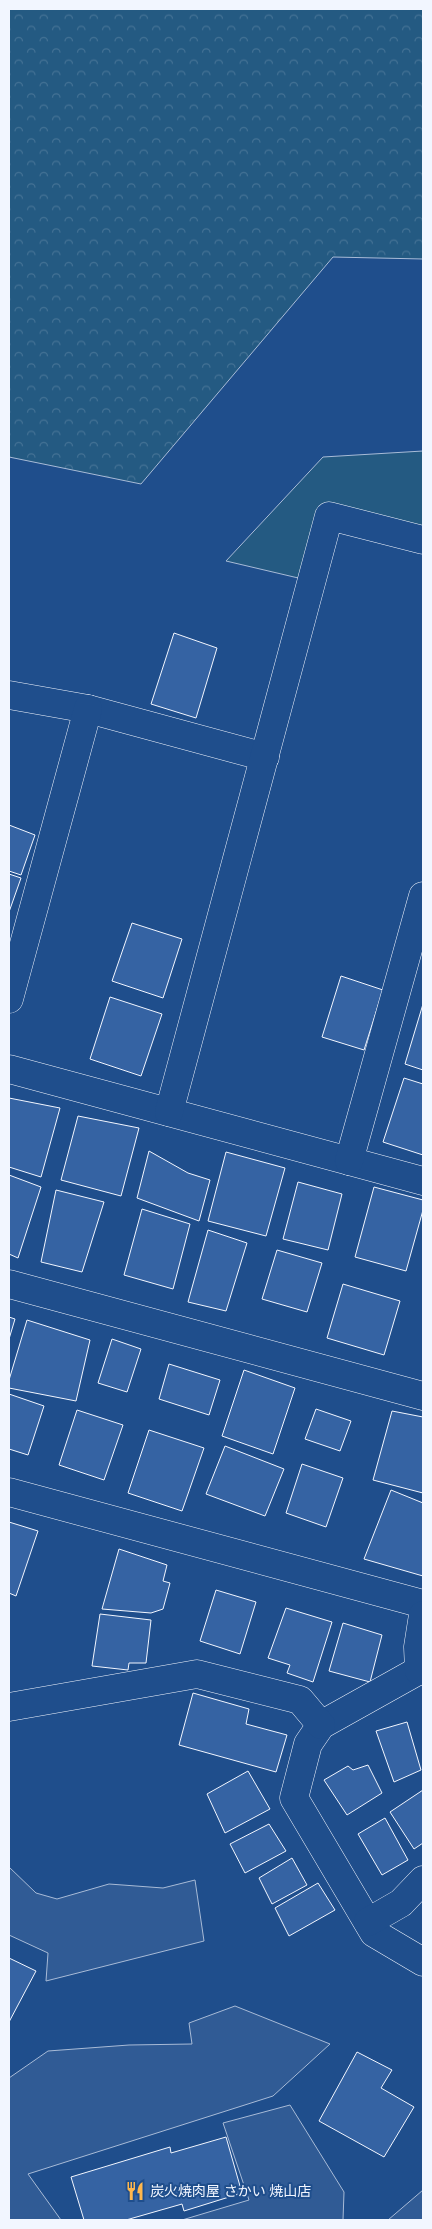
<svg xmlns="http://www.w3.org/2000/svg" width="432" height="2229" viewBox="0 0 432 2229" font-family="'Varela Round','Noto Sans JP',sans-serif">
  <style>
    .green { fill: #245a82; stroke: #a8bbd7 }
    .forest { fill: url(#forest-crowns); stroke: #a8bbd7 }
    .parking { fill: #305b95; stroke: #a8bbd7 }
    .building { fill: #3563a3; stroke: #f2f6ff }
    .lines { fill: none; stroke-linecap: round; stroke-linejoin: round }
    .minor-casing { stroke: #f2f6ff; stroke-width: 29 }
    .minor { stroke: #1f4e8c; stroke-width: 28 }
    .labels { text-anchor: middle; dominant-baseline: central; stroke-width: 4; stroke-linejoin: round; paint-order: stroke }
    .poi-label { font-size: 14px; fill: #f2f6ff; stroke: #1f4e8c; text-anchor: start }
  </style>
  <defs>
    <pattern id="forest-crowns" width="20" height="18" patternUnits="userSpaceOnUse" patternTransform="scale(1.25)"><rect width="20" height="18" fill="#245a82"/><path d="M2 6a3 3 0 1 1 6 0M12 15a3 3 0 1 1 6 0" fill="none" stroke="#447295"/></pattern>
  </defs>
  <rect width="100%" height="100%" fill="#1f4e8c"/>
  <path class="green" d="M423 451V540L329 516 311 581 226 561 323 457Z"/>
  <path class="forest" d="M9 9H423V259L333 257 141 484 9 457Z"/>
  <g class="parking">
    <path d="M9 1867 36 1893 57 1899 109 1884 163 1888 195 1880 204 1941 46 1981 48 1953 9 1935Z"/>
    <path d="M235 2006 330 2044 273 2096 28 2174 61 2220H9V2078L48 2051 129 2045 192 2044 189 2023Z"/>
    <path d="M290 2105 344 2192 343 2220H182L249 2200 223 2123Z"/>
    <path d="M423 2190V2220H388Z"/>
  </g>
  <g class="building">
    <path d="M174 633 217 648 196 718 151 704Z"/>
    <path d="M9 825 35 835 21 875 9 871Z"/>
    <path d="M9 874 21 878 9 912Z"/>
    <path d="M132 923 182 939 163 998 112 981Z"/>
    <path d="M341 976 383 990 364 1050 322 1037Z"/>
    <path d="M110 997 162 1014 141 1076 90 1059Z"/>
    <path d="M423 1004V1070L405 1064Z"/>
    <path d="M404 1078 423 1084V1155L383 1142Z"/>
    <path d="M9 1098 60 1108 41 1177 9 1167Z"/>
    <path d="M78 1116 139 1128 121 1196 61 1180Z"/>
    <path d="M149 1151 188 1173 210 1180 199 1221 137 1198Z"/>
    <path d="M226 1152 285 1168 266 1236 208 1221Z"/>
    <path d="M9 1175 41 1187 18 1258 9 1254Z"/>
    <path d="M298 1182 342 1194 328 1250 283 1239Z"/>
    <path d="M374 1187 423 1200V1210L406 1271 355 1257Z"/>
    <path d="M56 1190 104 1202 82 1272 41 1262Z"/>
    <path d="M142 1209 190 1224 173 1289 124 1275Z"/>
    <path d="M208 1230 247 1243 226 1311 188 1302Z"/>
    <path d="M277 1250 322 1263 307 1312 262 1299Z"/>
    <path d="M343 1284 400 1301 384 1355 327 1338Z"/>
    <path d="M9 1317 15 1319 9 1339Z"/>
    <path d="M27 1320 90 1340 76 1401 9 1388V1380Z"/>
    <path d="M112 1339 141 1349 127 1392 98 1383Z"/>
    <path d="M169 1364 220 1380 209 1415 159 1399Z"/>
    <path d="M244 1370 295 1388 273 1454 222 1436Z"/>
    <path d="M9 1394 44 1406 28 1455 9 1449Z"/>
    <path d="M316 1409 351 1421 340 1451 305 1439Z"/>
    <path d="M77 1410 123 1425 104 1480 59 1465Z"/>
    <path d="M392 1411 423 1417V1493L373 1480Z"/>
    <path d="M149 1430 204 1448 182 1511 128 1493Z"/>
    <path d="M225 1446 284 1469 265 1516 206 1494Z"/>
    <path d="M302 1464 343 1478 326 1527 286 1513Z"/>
    <path d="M391 1490 423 1503V1576L364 1559Z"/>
    <path d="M9 1522 38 1531 16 1596 9 1593Z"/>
    <path d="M119 1549 167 1565 163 1581 170 1583 163 1609 151 1613 102 1609Z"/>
    <path d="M216 1590 256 1602 240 1654 200 1641Z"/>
    <path d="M286 1608 332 1622 313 1682 287 1673 290 1665 268 1658Z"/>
    <path d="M100 1614 151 1620 146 1663H129L128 1670 92 1666Z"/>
    <path d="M343 1623 382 1635 370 1682 329 1671Z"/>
    <path d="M193 1693 249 1709 246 1724 287 1735 276 1772 179 1745Z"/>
    <path d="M407 1722 421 1770 394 1782 376 1731Z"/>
    <path d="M368 1765 382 1793 347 1815 324 1780 348 1766 353 1770Z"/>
    <path d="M248 1771 270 1809 225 1833 207 1794Z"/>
    <path d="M423 1790V1843L414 1849 390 1812Z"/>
    <path d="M385 1818 408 1860 382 1875 358 1834Z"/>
    <path d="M269 1824 286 1851 245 1873 230 1844Z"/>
    <path d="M292 1858 307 1885 272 1904 259 1878Z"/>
    <path d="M318 1883 335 1910 289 1936 275 1908Z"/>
    <path d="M9 1958 36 1971 9 2022Z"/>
    <path d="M357 2052 392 2070 381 2088 414 2107 384 2157 319 2121Z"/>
    <path d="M226 2137 242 2193 184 2211 182 2204 126 2220H84L71 2177 170 2147 171 2153Z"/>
  </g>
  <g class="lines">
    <g class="minor-casing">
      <g id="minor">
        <path d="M9 695 88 709 265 757"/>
        <path d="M9 999 88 709"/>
        <path d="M9 1069 423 1181"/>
        <path d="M169 1112 329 516 423 540"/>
        <path d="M349 1161 423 896"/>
        <path d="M9 1284 423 1396"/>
        <path d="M9 1492 423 1604"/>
        <path d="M423 1668 321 1725 308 1744 294 1798 374 1933 423 1962"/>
        <path d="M419 1671 418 1647 423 1615"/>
        <path d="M9 1707 197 1674 300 1700 321 1725"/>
        <path d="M368 1922 401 1903 423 1880"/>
      </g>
    </g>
    <use href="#minor" class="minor"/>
  </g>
  <defs>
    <g id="restaurant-bare" transform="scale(1.5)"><path d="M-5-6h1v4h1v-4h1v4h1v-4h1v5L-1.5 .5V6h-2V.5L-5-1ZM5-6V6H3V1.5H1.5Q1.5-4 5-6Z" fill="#ffb74d" stroke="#1f4e8c" stroke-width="2.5" paint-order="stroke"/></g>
  </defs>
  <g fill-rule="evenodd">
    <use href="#restaurant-bare" x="135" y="2191"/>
  </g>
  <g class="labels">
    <g class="poi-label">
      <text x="150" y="2191">炭火焼肉屋 さかい 焼山店</text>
    </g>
  </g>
  <rect width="432" height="2229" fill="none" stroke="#f2f6ff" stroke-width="20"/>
</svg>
